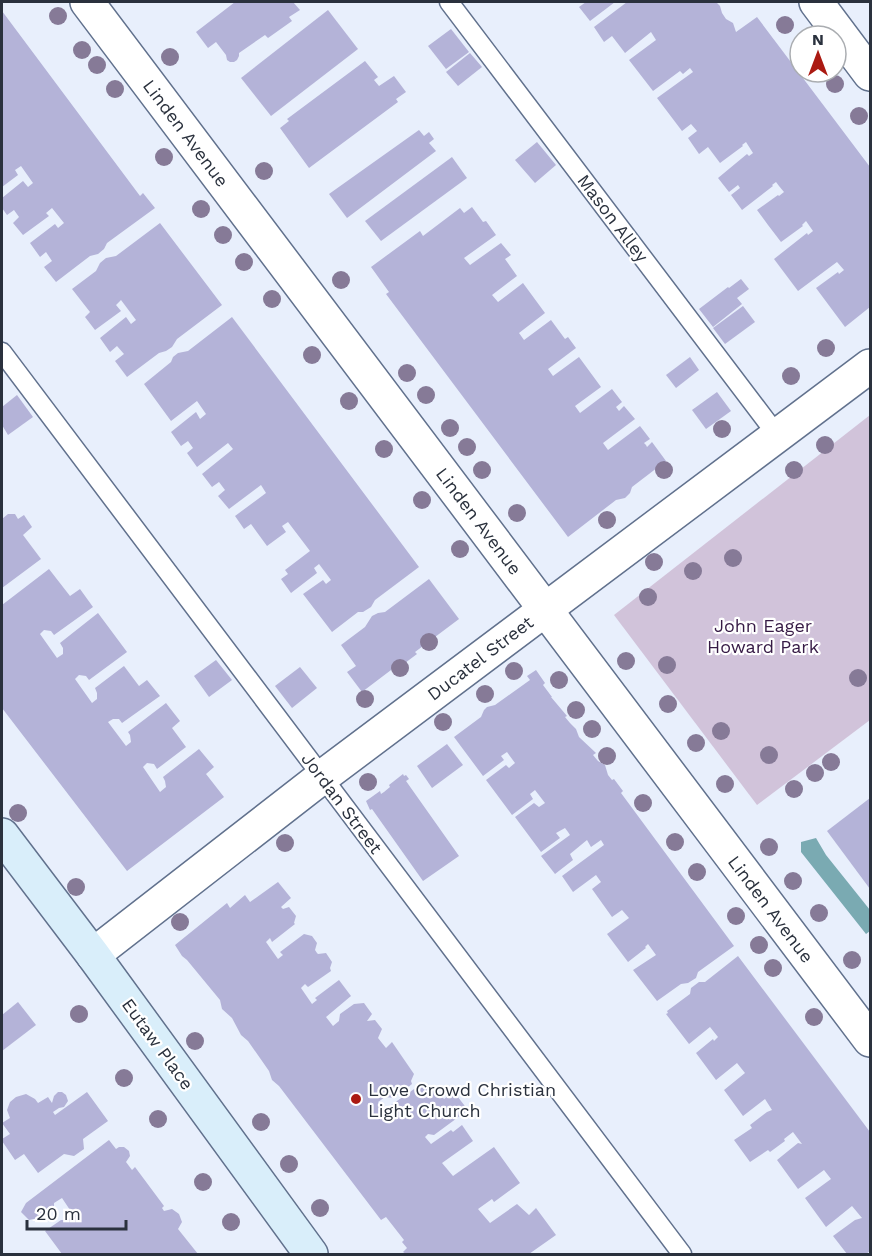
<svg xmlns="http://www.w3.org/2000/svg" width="872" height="1256" viewBox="0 0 872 1256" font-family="'Work Sans',sans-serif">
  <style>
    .green { fill: #d1c3da }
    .water { fill: #7aaab2 }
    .building { fill: #b4b3d8 }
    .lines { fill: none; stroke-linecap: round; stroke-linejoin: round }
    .lane-casing { stroke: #61718d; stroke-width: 21 }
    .street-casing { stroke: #61718d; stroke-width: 36 }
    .secondary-casing { stroke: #61718d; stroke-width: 36 }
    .lane { stroke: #fff; stroke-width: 18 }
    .street { stroke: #fff; stroke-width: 33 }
    .secondary { stroke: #d9eefa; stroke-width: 33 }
    .tree { fill: #867a97 }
    .poi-dot { fill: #ab1a12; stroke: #fff; stroke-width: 2 }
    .labels { text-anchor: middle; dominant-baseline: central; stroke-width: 4.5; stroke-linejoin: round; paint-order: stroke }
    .street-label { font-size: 18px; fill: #2a313d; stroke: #fff }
    .park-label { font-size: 18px; fill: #361a45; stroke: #fff }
    .poi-label { font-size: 18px; fill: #2a313d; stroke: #fff; text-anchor: start }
  </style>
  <rect width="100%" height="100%" fill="#e8effc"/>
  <path class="green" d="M870 415V720L757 805 614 615Z"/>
  <path class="water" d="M816 838 826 855 870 910V931L866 934 801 852V842Z"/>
  <g class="building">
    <path d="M235 2H293L300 10 289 17 292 21 268 38 265 35 239 53V56L237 60 234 62H230L227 60 226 55 216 42 208 48 196 32Z"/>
    <path d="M586 2H615L590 21 579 7Z"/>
    <path d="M627 2H716L720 6 722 13 726 19 733 23 736 32 757 17 870 167V307L845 327 816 288 838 272 839 274 844 270 837 262 798 291 774 259 807 233 808 235 813 231 806 221 802 225 803 226 781 242 768 225 757 210 778 195 779 196 784 192 779 186 776 182 772 185 773 186 742 210 731 195 740 188 738 185 729 192 718 178 747 154 749 156 753 153 746 142 742 145 743 146 720 163 708 147 699 154 688 138 697 131 691 124 682 131 657 98 693 72 690 68 683 74 680 71 653 91 629 60 656 40 651 32 625 53 612 36 604 42 594 27Z"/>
    <path d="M328 10 358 49 271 116 241 78Z"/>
    <path d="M2 11 140 196 143 193 155 208 107 243 104 249 98 254 90 256 56 282 44 267 52 261 46 252 40 257 30 243 55 224 58 228 64 223 52 208 46 213 49 216 23 235 13 223 19 217 14 210 7 215 2 208V198L23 181 28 187 33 183 21 166 15 170 18 175 2 187Z"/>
    <path d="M451 29 469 52 446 69 428 46Z"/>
    <path d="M470 53 482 67 458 86 446 72Z"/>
    <path d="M365 61 378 77 374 80 379 86 394 76 406 92 396 99 398 102 309 168 280 128 289 121 287 119Z"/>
    <path d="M419 130 424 136 429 132 434 139 429 143 436 151 347 218 329 194Z"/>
    <path d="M537 142 556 165 535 183 515 160Z"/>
    <path d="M452 157 467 178 381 241 365 221Z"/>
    <path d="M472 207 483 222 486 221 496 235 464 258 470 265 501 243 511 255 505 259 517 276 492 295 498 302 523 283 545 313 519 333 524 340 551 320 565 339 568 337 576 348 548 369 553 376 579 357 601 387 575 406 580 413 612 389 622 402 616 407 619 411 624 406 635 419 603 443 608 450 640 426 650 439 644 443 646 445 647 447 652 442 666 461 632 487 630 493 625 498 616 500 568 537 386 294 389 292 371 267 420 231 423 236 460 208 464 213Z"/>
    <path d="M160 223 222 305 177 339 172 347 166 351 159 353 127 377 115 361 124 354 117 346 110 352 100 338 126 317 131 324 136 320 121 300 116 305 121 311 95 330 85 317 90 312 72 289 96 271 100 263 106 258 116 256Z"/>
    <path d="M741 279 749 289 737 298 742 304 713 327 699 309 728 287 729 288Z"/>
    <path d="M743 306 755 322 725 344 713 328Z"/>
    <path d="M232 317 419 567 375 600 371 607 363 612H358L332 632 303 594 323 580 326 584 331 580 319 564 314 568 317 573 291 593 281 579 288 574 285 570 310 551 288 522 282 526 286 532 267 546 251 524 244 529 235 516 266 493 261 485 229 509 218 496 225 490 219 482 212 487 202 474 233 449 228 443 197 467 187 453 193 448 188 441 181 446 171 432 196 412 200 419 206 414 197 401 171 421 144 384 171 362 173 357 178 353 188 351Z"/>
    <path d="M690 357 699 370 676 388 666 375Z"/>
    <path d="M717 392 731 411 706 429 692 410Z"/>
    <path d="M17 395 33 417 8 435 2 425V407Z"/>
    <path d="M8 514H15L18 519 24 515 32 527 23 535 41 559 2 588V519Z"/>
    <path d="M49 569 70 596 80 589 93 607 54 635 51 631 44 630 40 634 57 658 63 654V648L60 643 98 613 127 652 89 680 86 676 79 675 75 679 92 703 97 699V693L95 688 124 666 139 686 147 680 160 696 122 723 119 719H113L108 722 126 746 131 742 130 735 128 732 166 703 180 721 172 728 186 747 157 769 154 764 147 763 143 767 160 792 166 787 165 781 163 777 199 749 214 767 206 774 224 797 127 871 2 708V605Z"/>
    <path d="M429 579 459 619 415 652 417 654 397 669 395 667 362 692 347 672 356 666 341 645 365 627 372 616 378 613 385 612Z"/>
    <path d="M216 660 232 680 209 697 194 676Z"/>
    <path d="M300 667 317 688 292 708 275 686Z"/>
    <path d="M536 670 545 683 543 685 552 697H551L567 716 565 717 570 723 576 729 579 737 596 753 593 755 598 761 605 765 608 775 612 780 614 779 623 791 621 793 734 946 698 972 696 978 688 983 681 984 657 1001 633 970 656 955 648 944 645 947 646 948 628 962 607 934 629 918 622 910 612 917 592 889 601 882 596 875 573 892 562 876 604 845 601 840 591 847 587 840 570 854 573 860 555 874 541 856 570 835 568 832 565 828 556 833 560 838 541 852 515 817 534 803 539 807 545 803 535 790 530 794 533 799 512 815 486 780 506 765 509 768 515 763 507 752 501 756 504 760 483 776 454 737 481 717 484 710 487 707 495 705 530 680 527 676Z"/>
    <path d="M447 744 463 765 432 788 417 766Z"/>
    <path d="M403 774 404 776 406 775 409 779 406 781 459 856 423 881 372 809 370 810 366 801 380 791 381 794 384 792 390 787 389 785Z"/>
    <path d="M870 798V889L827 831Z"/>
    <path d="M278 882 291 898 281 907 283 909 289 907 296 916 294 923 295 924 272 942 270 938 266 942 278 959 283 955 280 952 304 934 312 936 317 943 315 950 317 953 318 954 326 953 332 962 330 968 331 971 308 987 305 984 301 988 312 1004 317 1000 315 998 339 980 351 996 326 1017 333 1026 339 1021 340 1014 354 1004 364 1003 372 1014 367 1021 375 1020 382 1029 378 1038 386 1048 392 1042 414 1074 411 1081 412 1084 394 1098 385 1097 378 1102 384 1110 417 1087H434L444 1099 454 1092 468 1110 434 1135 428 1134 425 1137 431 1144 451 1130 453 1132 462 1125 473 1141 442 1163 453 1176 494 1147 520 1183 494 1202 492 1199 478 1209 490 1223 517 1204 529 1215 536 1208 556 1235 529 1254H406L403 1252 407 1248 402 1242 404 1240 386 1217 381 1220 279 1086 272 1080 269 1071 248 1041 241 1035 232 1018 222 1009 220 1000 187 960 182 956 175 945 227 903 230 908 245 895 250 902Z"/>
    <path d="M738 956 870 1132V1251L866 1254H847L833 1236 855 1220 862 1218 852 1206 826 1227 805 1198 831 1179 824 1170 798 1189 777 1160 798 1143 802 1144 793 1132 784 1139 785 1141 770 1152 768 1150 750 1162 734 1140 752 1128 750 1125 767 1112 772 1110 765 1099 743 1116 724 1090 745 1073 737 1063 716 1080 696 1053 713 1039 714 1041 718 1037 710 1027 689 1044 666 1014 668 1013 667 1011 690 994 691 988 699 982H705Z"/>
    <path d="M18 1002 36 1025 2 1051V1015Z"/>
    <path d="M58 1092H62L66 1095 68 1101 64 1107 59 1108 53 1112 55 1115 87 1092 108 1121 83 1139 84 1149 74 1156 64 1154 38 1173 24 1154 15 1160 2 1141V1139L10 1134 2 1123 10 1118 7 1110 10 1102 16 1097 26 1094 35 1099 38 1103 48 1097 52 1103 54 1096Z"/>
    <path d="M109 1140 116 1149 119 1147H124L129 1151 130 1156 126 1162 132 1170 135 1167 164 1206 162 1208 164 1211 172 1209 179 1214 182 1222 178 1229 198 1254H62L45 1231 61 1220H67L74 1216 62 1198 54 1203V1210L39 1221 38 1218 29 1220 21 1212 26 1203Z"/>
  </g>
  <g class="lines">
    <g class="lane-casing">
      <g id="lane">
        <path d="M449 2 777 435"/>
        <path d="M2 352 682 1254"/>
      </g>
    </g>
    <g class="street-casing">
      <g id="street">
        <path d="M87 2 870 1040"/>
        <path d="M816 2 870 74"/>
        <path d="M93 955 322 777 870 366"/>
      </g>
    </g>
    <g class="secondary-casing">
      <path id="secondary" d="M2 835 93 955 311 1254"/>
    </g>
    <use href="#lane" class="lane"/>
    <use href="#street" class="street"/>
    <use href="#secondary" class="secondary"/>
  </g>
  <g class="tree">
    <circle cx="58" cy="16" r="9"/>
    <circle cx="785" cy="25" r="9"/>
    <circle cx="82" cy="50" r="9"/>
    <circle cx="170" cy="57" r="9"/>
    <circle cx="97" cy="65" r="9"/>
    <circle cx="835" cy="84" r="9"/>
    <circle cx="115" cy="89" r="9"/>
    <circle cx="859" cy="116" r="9"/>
    <circle cx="164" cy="157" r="9"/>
    <circle cx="264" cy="171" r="9"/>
    <circle cx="201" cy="209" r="9"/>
    <circle cx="223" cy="235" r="9"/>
    <circle cx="244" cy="262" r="9"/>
    <circle cx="341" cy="280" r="9"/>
    <circle cx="272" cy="299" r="9"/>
    <circle cx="826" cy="348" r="9"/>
    <circle cx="312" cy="355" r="9"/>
    <circle cx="407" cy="373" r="9"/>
    <circle cx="791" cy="376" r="9"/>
    <circle cx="426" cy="395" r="9"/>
    <circle cx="349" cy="401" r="9"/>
    <circle cx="450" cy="428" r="9"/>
    <circle cx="722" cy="429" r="9"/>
    <circle cx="825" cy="445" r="9"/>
    <circle cx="467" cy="447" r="9"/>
    <circle cx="384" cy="449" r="9"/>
    <circle cx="482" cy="470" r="9"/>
    <circle cx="664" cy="470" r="9"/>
    <circle cx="794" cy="470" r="9"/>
    <circle cx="422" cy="500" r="9"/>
    <circle cx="517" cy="513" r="9"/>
    <circle cx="607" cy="520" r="9"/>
    <circle cx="460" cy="549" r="9"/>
    <circle cx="733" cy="558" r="9"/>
    <circle cx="654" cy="562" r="9"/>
    <circle cx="693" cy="571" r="9"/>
    <circle cx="648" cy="597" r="9"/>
    <circle cx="429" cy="642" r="9"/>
    <circle cx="626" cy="661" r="9"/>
    <circle cx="667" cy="665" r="9"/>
    <circle cx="400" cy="668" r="9"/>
    <circle cx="514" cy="671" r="9"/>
    <circle cx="858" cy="678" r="9"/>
    <circle cx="559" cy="680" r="9"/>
    <circle cx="485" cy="694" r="9"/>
    <circle cx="365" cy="699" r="9"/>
    <circle cx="668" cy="704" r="9"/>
    <circle cx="576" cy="710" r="9"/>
    <circle cx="443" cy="722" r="9"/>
    <circle cx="592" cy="729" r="9"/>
    <circle cx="721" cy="731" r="9"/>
    <circle cx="696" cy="743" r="9"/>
    <circle cx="769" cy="755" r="9"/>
    <circle cx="607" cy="756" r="9"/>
    <circle cx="831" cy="762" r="9"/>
    <circle cx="815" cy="773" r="9"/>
    <circle cx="368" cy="782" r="9"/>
    <circle cx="725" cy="784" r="9"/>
    <circle cx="794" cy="789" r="9"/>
    <circle cx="643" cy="803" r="9"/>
    <circle cx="18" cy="813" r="9"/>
    <circle cx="675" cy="842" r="9"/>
    <circle cx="285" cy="843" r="9"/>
    <circle cx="769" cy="847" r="9"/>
    <circle cx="697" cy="872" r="9"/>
    <circle cx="793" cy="881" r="9"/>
    <circle cx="76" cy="887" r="9"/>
    <circle cx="819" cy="913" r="9"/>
    <circle cx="736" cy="916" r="9"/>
    <circle cx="180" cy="922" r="9"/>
    <circle cx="759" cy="945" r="9"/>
    <circle cx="852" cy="960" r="9"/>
    <circle cx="773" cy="968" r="9"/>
    <circle cx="79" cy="1014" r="9"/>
    <circle cx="814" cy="1017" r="9"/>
    <circle cx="195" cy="1041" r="9"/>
    <circle cx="124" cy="1078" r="9"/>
    <circle cx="158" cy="1119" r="9"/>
    <circle cx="261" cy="1122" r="9"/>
    <circle cx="289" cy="1164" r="9"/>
    <circle cx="203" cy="1182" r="9"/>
    <circle cx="320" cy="1208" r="9"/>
    <circle cx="231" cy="1222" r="9"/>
  </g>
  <circle class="poi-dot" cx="356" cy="1099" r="6"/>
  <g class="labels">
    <g class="street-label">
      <text transform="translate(186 133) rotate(53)">Linden Avenue</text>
      <text transform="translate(613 218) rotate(53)">Mason Alley</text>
      <text transform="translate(479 521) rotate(53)">Linden Avenue</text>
      <text transform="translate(480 658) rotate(-37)">Ducatel Street</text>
      <text transform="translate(342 803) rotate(53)">Jordan Street</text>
      <text transform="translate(771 909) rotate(53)">Linden Avenue</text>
      <text transform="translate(158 1044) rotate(54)">Eutaw Place</text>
    </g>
    <g class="park-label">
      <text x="763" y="625">John Eager<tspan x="763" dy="21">Howard Park</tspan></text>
    </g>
    <g class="poi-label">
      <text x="368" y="1089">Love Crowd Christian<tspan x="368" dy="21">Light Church</tspan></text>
    </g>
  </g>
  <rect width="872" height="1256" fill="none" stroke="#2a313d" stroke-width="6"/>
  <g transform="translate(818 54)"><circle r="28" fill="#ffffff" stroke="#aaadb1" stroke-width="1.5"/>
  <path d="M0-4.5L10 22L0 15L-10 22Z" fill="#ab1a12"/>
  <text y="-9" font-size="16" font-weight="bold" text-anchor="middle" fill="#2a313d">N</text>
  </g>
  <path d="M27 1220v9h99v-9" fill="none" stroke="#2a313d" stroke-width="3"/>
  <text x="36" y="1220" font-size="18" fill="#2a313d" stroke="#ffffff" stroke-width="4.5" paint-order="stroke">20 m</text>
</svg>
